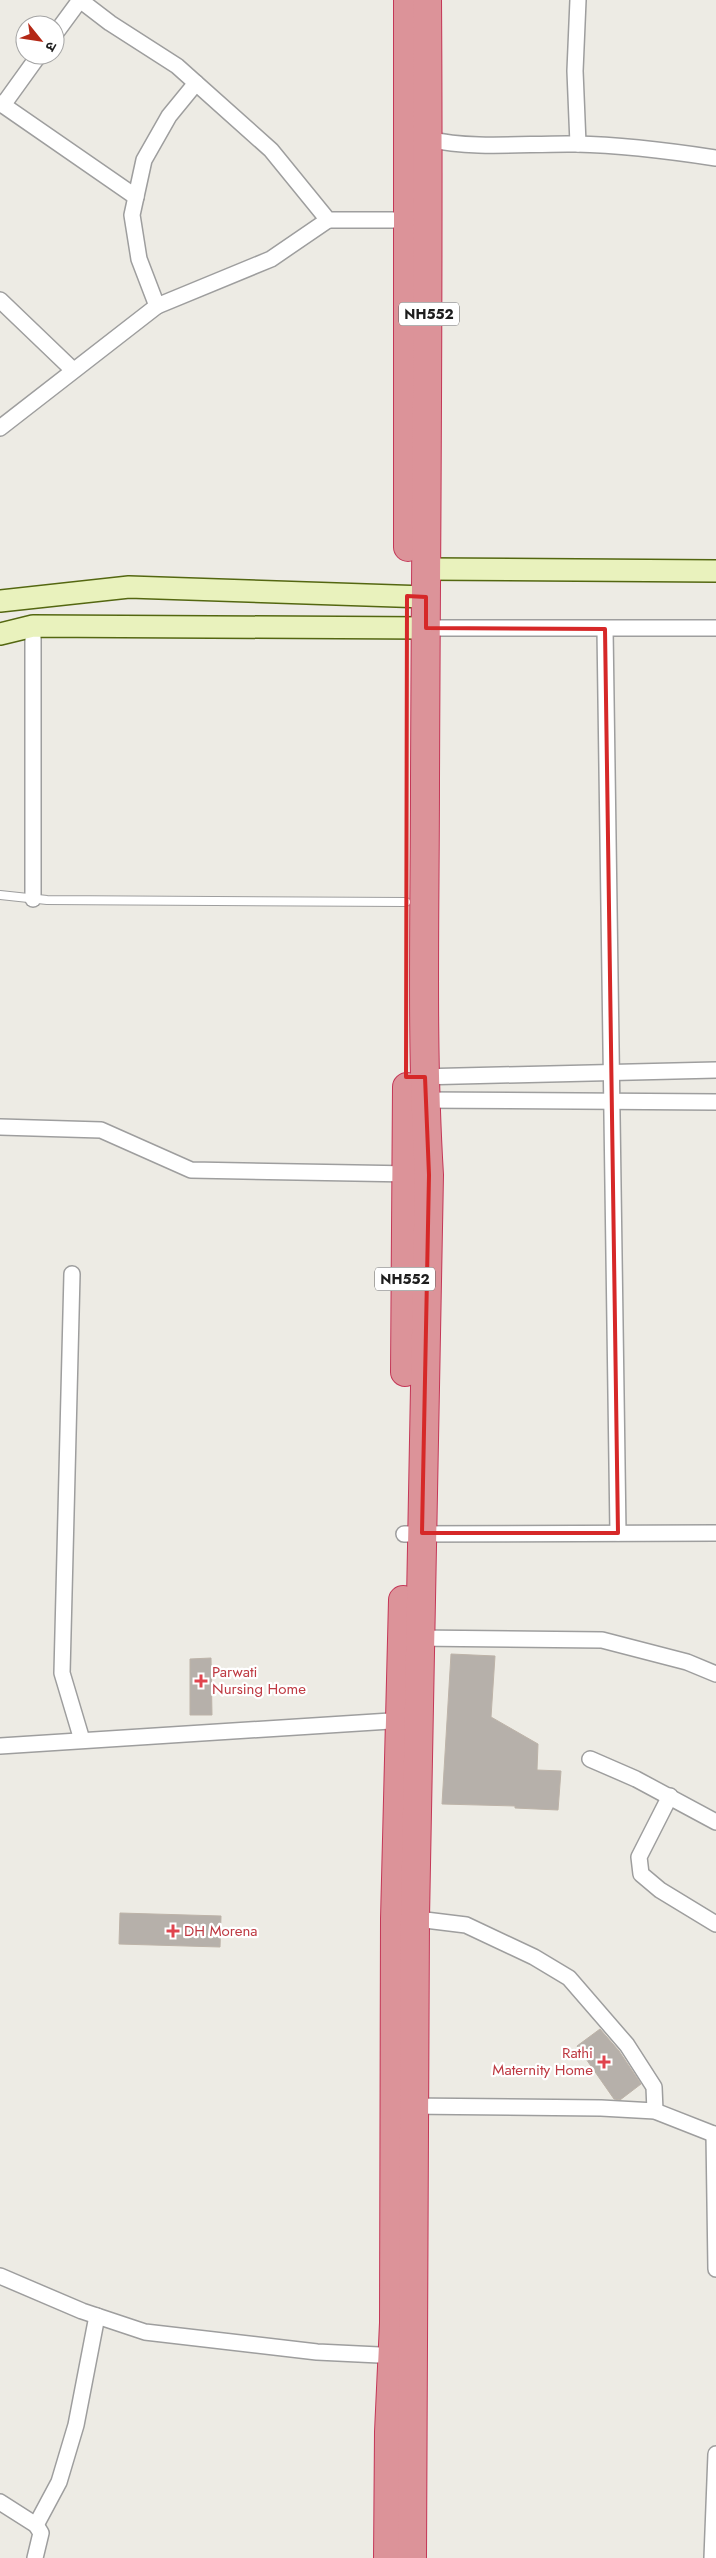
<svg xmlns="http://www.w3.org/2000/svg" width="716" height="2558" viewBox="0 0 716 2558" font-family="Jost,'Noto Sans Devanagari',sans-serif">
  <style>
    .building { fill: #b6b0aa; stroke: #bdb3a8 }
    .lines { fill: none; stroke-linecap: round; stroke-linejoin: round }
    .lane-casing { stroke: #9e9e9e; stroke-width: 10 }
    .street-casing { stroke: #9e9e9e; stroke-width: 18 }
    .secondary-casing { stroke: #546711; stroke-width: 24 }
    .highway-casing { stroke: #c43757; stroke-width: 30 }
    .lane { stroke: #fff; stroke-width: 8 }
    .street { stroke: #fff; stroke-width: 15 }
    .secondary { stroke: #e9f2bd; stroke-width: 21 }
    .highway { stroke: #dc9399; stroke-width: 28 }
    .marked { fill: none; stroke: #d62828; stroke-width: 4; stroke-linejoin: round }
    .health-dot { fill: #e0444e; stroke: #fff; stroke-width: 2 }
    .labels { text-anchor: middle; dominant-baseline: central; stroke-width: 4.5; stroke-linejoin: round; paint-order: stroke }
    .shield { fill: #fff; stroke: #616161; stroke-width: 1 }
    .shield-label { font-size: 14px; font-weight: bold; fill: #1d1d1d }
    .health-label { font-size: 15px; fill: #be3a42; stroke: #fff; text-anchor: start }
  </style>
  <rect width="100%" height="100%" fill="#edebe4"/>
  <g class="building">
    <path d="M451 1654 495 1656 491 1717 538 1744 537 1770 561 1771 558 1810 515 1808V1806L442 1804Z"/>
    <path d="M211 1658 212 1715H190V1659Z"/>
    <path d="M120 1913 221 1916 220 1947 119 1944Z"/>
    <path d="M600 2029 619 2051 641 2084 620 2100 614 2099 577 2046Z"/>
  </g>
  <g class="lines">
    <g class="lane-casing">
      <path id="lane" d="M0 895 47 900 406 902"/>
    </g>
    <g class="street-casing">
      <g id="street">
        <path d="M80 0 110 23 177 66 196 83 271 150 328 220H415"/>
        <path d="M578 0 575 71 578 144"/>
        <path d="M55 34 80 0"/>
        <path d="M196 83 169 116 144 160 132 215 139 259 157 306 271 259 328 220"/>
        <path d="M0 103 136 197"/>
        <path d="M3 105 39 55"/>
        <path d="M428 139C476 150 527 143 576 144 623 145 670 151 716 158"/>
        <path d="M0 300 73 370"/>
        <path d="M0 428 157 306"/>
        <path d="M33 626V899"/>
        <path d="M426 628H716"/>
        <path d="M605 629 618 1533"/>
        <path d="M418 1077 716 1070"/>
        <path d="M420 1100 716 1102"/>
        <path d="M0 1127 101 1130 191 1170 412 1174"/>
        <path d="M72 1274 62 1673 82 1740"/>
        <path d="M404 1534 716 1533"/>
        <path d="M415 1638 602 1640 687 1662 716 1674"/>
        <path d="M0 1746 406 1720"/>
        <path d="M590 1759 636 1779 716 1822"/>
        <path d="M670 1796 639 1857 641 1874 660 1890 716 1924"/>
        <path d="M409 1918 466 1925 534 1957 569 1978 627 2045 654 2087 655 2111"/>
        <path d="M407 2106 601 2108 655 2111 716 2135"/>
        <path d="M714 2134 716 2269"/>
        <path d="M0 2276 82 2311 145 2332 317 2352 400 2356"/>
        <path d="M0 2502 36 2525 41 2533 35 2558"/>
        <path d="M36 2525 59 2482 76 2425 97 2316"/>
        <path d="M712 2558 716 2454"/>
      </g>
    </g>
    <g class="secondary-casing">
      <g id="secondary">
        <path d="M426 569 716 571"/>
        <path d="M0 601 129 587 426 597"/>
        <path d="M0 634 33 626 426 628"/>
      </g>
    </g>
    <g class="highway-casing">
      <g id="highway">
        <path d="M408 547V0"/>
        <path d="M405 1372 407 1087"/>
        <path d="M388 2558 389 2432 394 2323 395 1919 403 1600"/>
        <path d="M412 2558 415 1918 429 1175C421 1044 425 911 425 780 426 520 429 260 427 0"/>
      </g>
    </g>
    <use href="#lane" class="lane"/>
    <use href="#street" class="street"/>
    <use href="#secondary" class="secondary"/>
    <use href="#highway" class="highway"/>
  </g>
  <path class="marked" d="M407 596 426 597V628L605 629 618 1533H422L429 1175 425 1077H406Z"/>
  <g class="health-dot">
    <path d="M198.5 1673.5h5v5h5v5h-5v5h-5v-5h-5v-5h5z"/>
    <path d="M170.5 1923.5h5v5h5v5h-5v5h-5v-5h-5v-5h5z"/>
    <path d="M601.5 2054.5h5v5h5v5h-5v5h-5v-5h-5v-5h5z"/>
  </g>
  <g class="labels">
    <g class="shield">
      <rect x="399" y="302.5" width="60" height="23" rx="4"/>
      <rect x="375" y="1267.5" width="60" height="23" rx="4"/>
    </g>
    <g class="shield-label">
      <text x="429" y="314">NH552</text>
      <text x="405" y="1279">NH552</text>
    </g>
    <g class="health-label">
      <text x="212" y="1672">Parwati<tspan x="212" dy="17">Nursing Home</tspan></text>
      <text x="184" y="1931">DH Morena</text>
      <text x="593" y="2053" text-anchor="end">Rathi<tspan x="593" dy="17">Maternity Home</tspan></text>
    </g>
  </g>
  <g transform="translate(40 40) rotate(120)"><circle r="24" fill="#ffffff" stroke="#a5a5a5"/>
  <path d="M0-4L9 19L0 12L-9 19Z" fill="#b42816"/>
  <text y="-8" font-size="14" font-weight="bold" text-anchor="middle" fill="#1d1d1d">उ</text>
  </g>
</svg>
